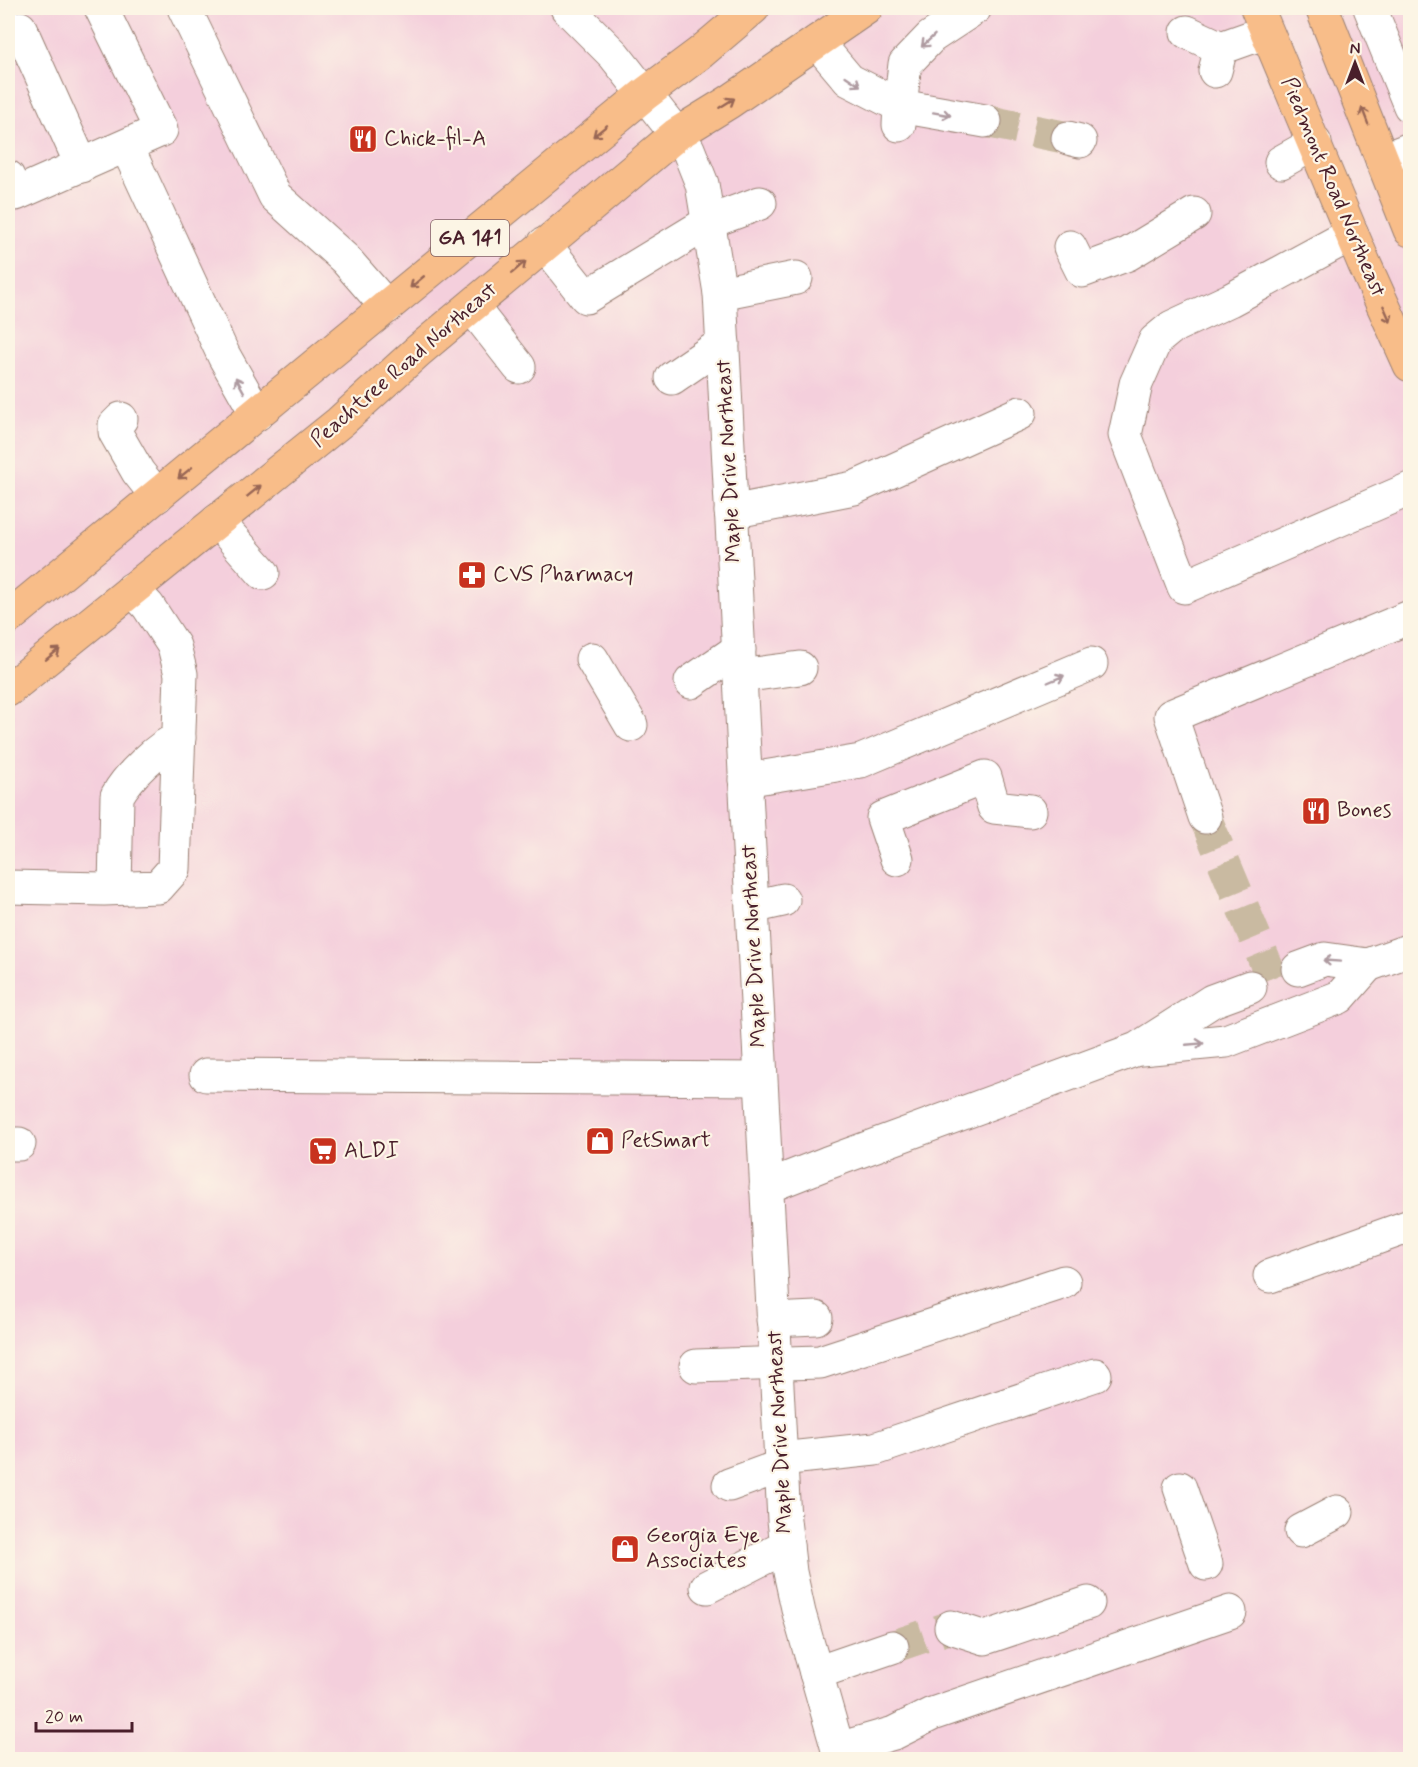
<svg xmlns="http://www.w3.org/2000/svg" width="1418" height="1767" viewBox="0 0 1418 1767" font-family="Mynerve,sans-serif">
  <style>
    .built { fill: #f4cfdc }
    .lines { fill: none; stroke-linecap: round; stroke-linejoin: round }
    .minor-tunnel { stroke: #c9baa1; stroke-width: 33; stroke-dasharray: 33 16; stroke-linecap: butt }
    .minor-casing { stroke: #9a8074; stroke-width: 35 }
    .major-casing { stroke: #9a8074; stroke-width: 35 }
    .highway-casing { stroke: #9a8074; stroke-width: 35 }
    .minor { stroke: #fff; stroke-width: 33 }
    .major { stroke: #f8bd89; stroke-width: 33 }
    .highway { stroke: #f8bd89; stroke-width: 33 }
    .oneway { stroke: #ae9aa0 }
    .oneway2 { stroke: #986655 }
    .labels { text-anchor: middle; dominant-baseline: central; stroke-width: 4.5; stroke-linejoin: round; paint-order: stroke }
    .shield { fill: #fcf5e5; stroke: #7f5f63; stroke-width: 1.5 }
    .shield-label { font-size: 21px; font-weight: bold; fill: #4a1f2b }
    .poi-label { font-size: 22px; fill: #4a1f2b; stroke: #fcf5e5; text-anchor: start }
    .street-label { font-size: 22px; fill: #4a1f2b; stroke: #fcf5e5 }
  </style>
  <rect width="100%" height="100%" fill="#fcf5e5"/>
  <filter id="ink" filterUnits="userSpaceOnUse"><feTurbulence type="fractalNoise" baseFrequency=".0167" numOctaves="2"/><feDisplacementMap in="SourceGraphic" scale="12" xChannelSelector="R" yChannelSelector="G"/><feConvolveMatrix kernelMatrix="1 2 1 2 8 2 1 2 1" color-interpolation-filters="sRGB"/></filter>
  <filter id="wash" filterUnits="userSpaceOnUse"><feTurbulence type="fractalNoise" baseFrequency=".008" numOctaves="4" result="noise"/><feDisplacementMap in="SourceGraphic" scale="24" xChannelSelector="R" yChannelSelector="G"/><feGaussianBlur stdDeviation="1.35" result="paint"/><feColorMatrix in="noise" values="0 0 0 0 0 0 0 0 0 0 0 0 0 0 0 0 0 1.4 0 .05"/><feComposite in="paint" operator="in"/></filter>
  <g filter="url(#wash)">
    <rect width="100%" height="100%" fill="#e9e1be"/>
    <path class="built" d="M8 8H1410V1759L8 1760Z"/>
  </g>
  <g filter="url(#ink)">
    <g class="lines">
      <g class="minor-tunnel">
        <path d="M985 121 1068 138"/>
        <path d="M1205 817 1272 978"/>
        <path d="M892 1647 951 1627"/>
      </g>
      <g class="minor-casing">
        <g id="minor">
          <path d="M184 8 275 196 345 259 387 307"/>
          <path d="M567 8 614 55 688 149 702 184 720 293 784 1520 790 1572 799 1613 841 1760"/>
          <path d="M1370 8 1410 106"/>
          <path d="M20 28 82 166"/>
          <path d="M1187 32 1221 48"/>
          <path d="M817 42 849 80 900 106 985 121"/>
          <path d="M1215 71 1221 48 1266 32"/>
          <path d="M899 125 900 106 905 64 931 37 975 8"/>
          <path d="M1068 138 1080 141"/>
          <path d="M127 147 224 356 257 414"/>
          <path d="M1382 160 1410 149"/>
          <path d="M1281 162 1315 143"/>
          <path d="M8 177 16 194 161 130 101 8"/>
          <path d="M1352 234 1230 300 1172 327 1155 341 1136 384 1125 435 1184 587 1410 489"/>
          <path d="M544 244 586 297 709 222 760 203"/>
          <path d="M1070 247 1082 271 1128 254 1194 214"/>
          <path d="M720 293 796 278"/>
          <path d="M472 307 519 367"/>
          <path d="M672 378 723 343"/>
          <path d="M121 419 115 425V432L138 472 157 496"/>
          <path d="M731 512 854 488 1020 413"/>
          <path d="M217 521 263 573"/>
          <path d="M592 659 631 725"/>
          <path d="M740 676 800 668"/>
          <path d="M691 682 739 649"/>
          <path d="M745 780 861 761 1091 664"/>
          <path d="M1205 817 1171 716 1410 617"/>
          <path d="M897 859 883 818 985 777 994 807 1030 811"/>
          <path d="M8 887 104 889 158 887 174 869 181 674 174 646 148 606 132 589"/>
          <path d="M115 888 117 796C128 776 158 747 179 738"/>
          <path d="M752 907 783 900"/>
          <path d="M1298 969 1325 959 1368 965 1410 950"/>
          <path d="M1141 1049 1226 1041 1340 997 1368 965"/>
          <path d="M206 1075 760 1079"/>
          <path d="M8 1144H19"/>
          <path d="M766 1187 827 1163 1137 1049 1212 1001 1250 987"/>
          <path d="M1270 1276 1410 1226"/>
          <path d="M773 1320 816 1318"/>
          <path d="M696 1366 820 1362 1064 1282"/>
          <path d="M780 1459 875 1449 1095 1375"/>
          <path d="M729 1485 781 1466"/>
          <path d="M1180 1488 1206 1564"/>
          <path d="M1301 1531 1337 1512"/>
          <path d="M707 1587 787 1546"/>
          <path d="M951 1627 985 1638 1088 1603"/>
          <path d="M816 1673 892 1647"/>
          <path d="M838 1749 894 1733 932 1714 1230 1612"/>
        </g>
      </g>
      <g class="major-casing">
        <g id="major">
          <path d="M1257 8 1364 263 1410 365"/>
          <path d="M1322 8 1410 230"/>
        </g>
      </g>
      <g class="highway-casing">
        <g id="highway">
          <path d="M8 618 645 94 700 53 753 8"/>
          <path d="M8 690 340 422 418 351 677 134 729 102 866 8"/>
        </g>
      </g>
      <use href="#minor" class="minor"/>
      <use href="#major" class="major"/>
      <use href="#highway" class="highway"/>
    </g>
    <defs><path id="oneway-shaft" d="M-6 0H5M1.5-3L5.5 0L1.5 3" fill="none" stroke-width="1.6" stroke-linecap="round" stroke-linejoin="round" transform="scale(1.5)"/></defs>
    <g class="oneway">
      <use href="#oneway-shaft" transform="translate(928 41) rotate(137)"/>
      <use href="#oneway-shaft" transform="translate(853 81) rotate(34)"/>
      <use href="#oneway-shaft" transform="translate(942 114) rotate(10)"/>
      <use href="#oneway-shaft" transform="translate(240 385) rotate(-119)"/>
      <use href="#oneway-shaft" transform="translate(1056 679) rotate(-23)"/>
      <use href="#oneway-shaft" transform="translate(1332 961) rotate(-176)"/>
      <use href="#oneway-shaft" transform="translate(1195 1044) rotate(-5)"/>
    </g>
    <g class="oneway2">
      <use href="#oneway-shaft" transform="translate(727 103) rotate(-32)"/>
      <use href="#oneway-shaft" transform="translate(1365 116) rotate(-111)"/>
      <use href="#oneway-shaft" transform="translate(600 131) rotate(141)"/>
      <use href="#oneway-shaft" transform="translate(519 267) rotate(-41)"/>
      <use href="#oneway-shaft" transform="translate(417 282) rotate(140)"/>
      <use href="#oneway-shaft" transform="translate(1387 314) rotate(66)"/>
      <use href="#oneway-shaft" transform="translate(185 473) rotate(141)"/>
      <use href="#oneway-shaft" transform="translate(254 491) rotate(-39)"/>
      <use href="#oneway-shaft" transform="translate(53 654) rotate(-39)"/>
    </g>
  </g>
  <defs>
    <g id="restaurant-square" transform="scale(1.5)"><rect x="-9" y="-9" width="18" height="18" rx="4" fill="#c8321e" stroke="#fcf5e5"/><path d="M-5-6h1v4h1v-4h1v4h1v-4h1v5L-1.5 .5V6h-2V.5L-5-1ZM5-6V6H3V1.5H1.5Q1.5-4 5-6Z" fill="#fff"/></g>
    <g id="pharmacy-square" transform="scale(1.5)"><rect x="-9" y="-9" width="18" height="18" rx="4" fill="#c8321e" stroke="#fcf5e5"/><path d="M-2-6h4v4h4v4h-4v4h-4v-4h-4v-4h4Z" fill="#fff"/></g>
    <g id="shop-square" transform="scale(1.5)"><rect x="-9" y="-9" width="18" height="18" rx="4" fill="#c8321e" stroke="#fcf5e5"/><path d="M-5-2.5h2.3a2.7 3.5 0 0 1 5.4 0H5L5.5 6h-11ZM-1.5-2.5h3a1.5 2.3 0 0 0-3 0Z" fill="#fff"/></g>
    <g id="supermarket-square" transform="scale(1.5)"><rect x="-9" y="-9" width="18" height="18" rx="4" fill="#c8321e" stroke="#fcf5e5"/><path d="M-6-5.5h2.5l.6 2H6L4.5 2H-2.5L-4.4-4H-6ZM-1.5 3.2a1.3 1.3 0 1 0 .1 0ZM3 3.2a1.3 1.3 0 1 0 .1 0Z" fill="#fff"/></g>
  </defs>
  <g fill-rule="evenodd">
    <use href="#restaurant-square" x="363" y="139"/>
    <use href="#pharmacy-square" x="472" y="575"/>
    <use href="#restaurant-square" x="1316" y="811"/>
    <use href="#shop-square" x="600" y="1141"/>
    <use href="#supermarket-square" x="323" y="1151"/>
    <use href="#shop-square" x="625" y="1549"/>
  </g>
  <g class="labels">
    <rect class="shield" x="431" y="220" width="78" height="36" rx="4.5"/>
    <g class="shield-label">
      <text x="470" y="238">GA 141</text>
    </g>
    <g class="poi-label">
      <text x="384" y="139">Chick-fil-A</text>
      <text x="493" y="575">CVS Pharmacy</text>
      <text x="1337" y="811">Bones</text>
      <text x="621" y="1141">PetSmart</text>
      <text x="344" y="1151">ALDI</text>
      <text x="646" y="1536">Georgia Eye<tspan x="646" dy="25">Associates</tspan></text>
    </g>
    <g class="street-label">
      <text transform="translate(1333 187) rotate(67)">Piedmont Road Northeast</text>
      <text transform="translate(404 365) rotate(-41)">Peachtree Road Northeast</text>
      <text transform="translate(729 461) rotate(-93)">Maple Drive Northeast</text>
      <text transform="translate(754 946) rotate(-93)">Maple Drive Northeast</text>
      <text transform="translate(780 1432) rotate(-93)">Maple Drive Northeast</text>
    </g>
  </g>
  <rect width="1418" height="1767" fill="none" stroke="#fcf5e5" stroke-width="30"/>
  <g transform="translate(1355 63)" stroke="#fcf5e5" stroke-width="4.5" paint-order="stroke">
  <path d="M0-4.5L10 22L0 15L-10 22Z" fill="#4a1f2b"/>
  <text y="-9" font-size="16" font-weight="bold" text-anchor="middle" fill="#4a1f2b">N</text>
  </g>
  <path d="M36 1722v9h96v-9" fill="none" stroke="#4a1f2b" stroke-width="3"/>
  <text x="45" y="1722" font-size="18" fill="#4a1f2b" stroke="#fcf5e5" stroke-width="4.5" paint-order="stroke">20 m</text>
</svg>
